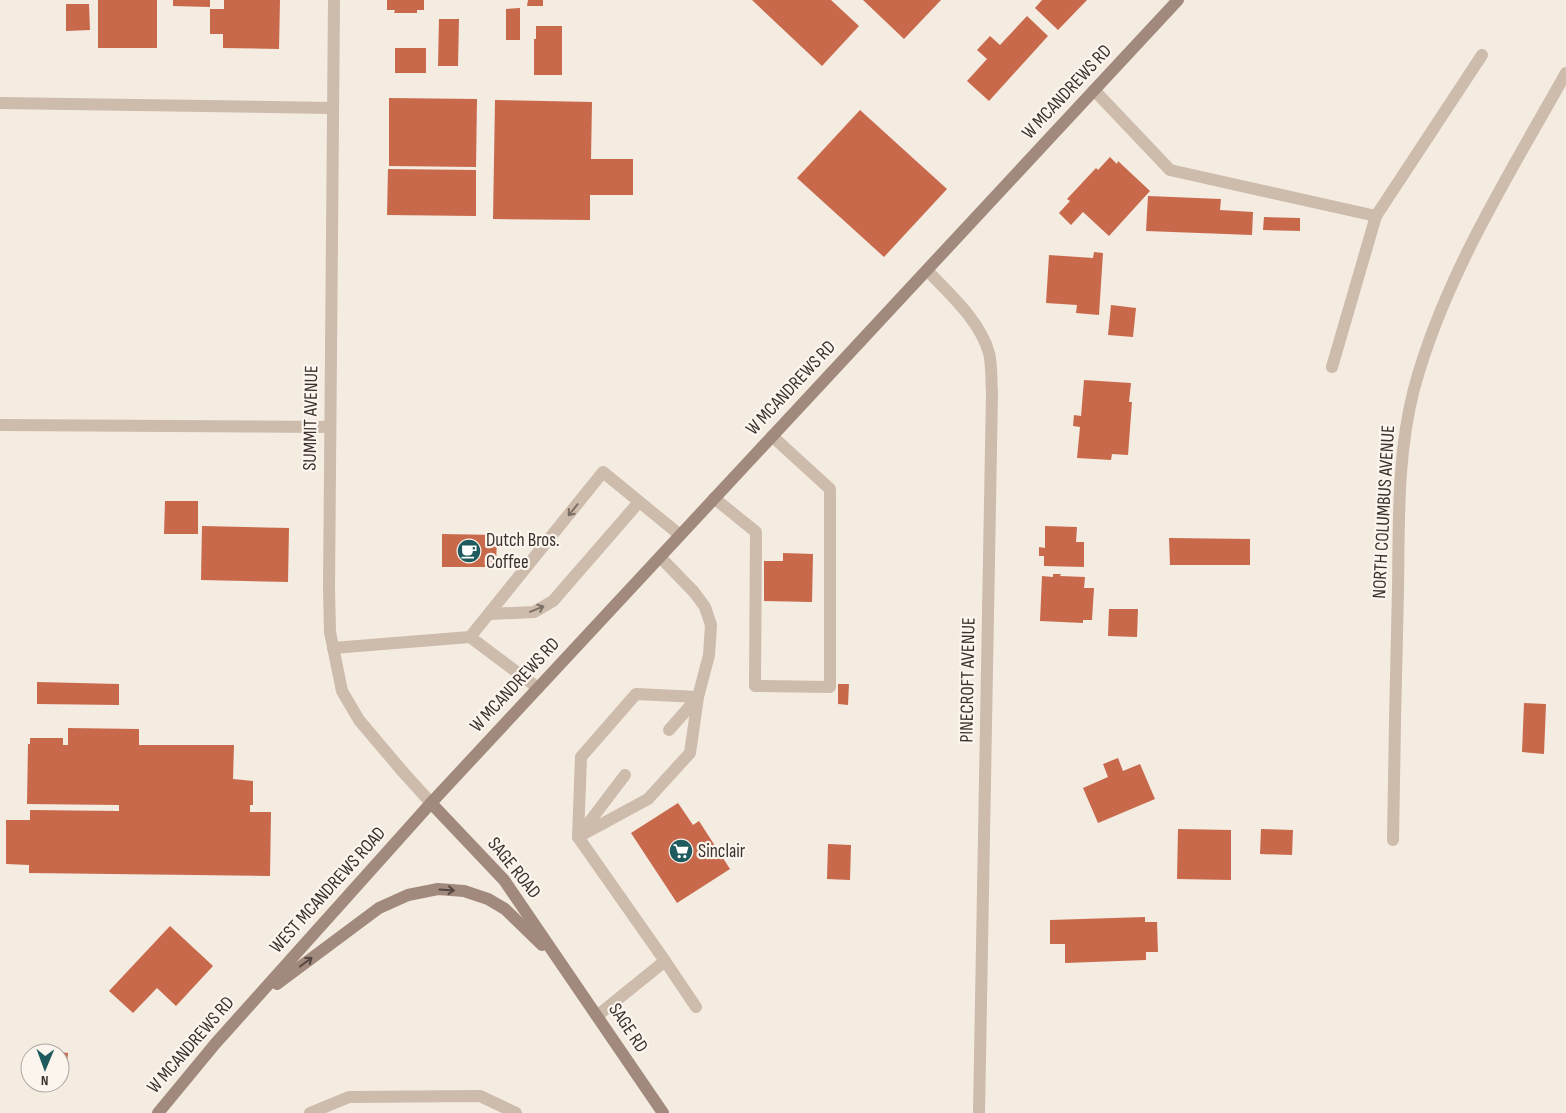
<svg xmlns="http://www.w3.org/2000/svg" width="1566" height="1113" viewBox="0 0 1566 1113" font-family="'Sofia Sans Condensed',sans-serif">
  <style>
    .building { fill: #c8694b }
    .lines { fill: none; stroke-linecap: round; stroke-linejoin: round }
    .service { stroke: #cdbbac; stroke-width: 12 }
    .minor { stroke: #cdbbac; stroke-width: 12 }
    .tertiary { stroke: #cdbbac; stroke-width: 12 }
    .secondary { stroke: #a18a7d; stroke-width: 12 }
    .oneway { stroke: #7d6f65 }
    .oneway2 { stroke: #544640 }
    .labels { text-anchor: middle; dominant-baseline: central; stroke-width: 4.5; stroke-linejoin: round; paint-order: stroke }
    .street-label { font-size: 19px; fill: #3b302b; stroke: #fbf5ee }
    .poi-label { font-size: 19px; fill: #3b302b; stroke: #fbf5ee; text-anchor: start }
  </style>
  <rect width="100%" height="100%" fill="#f4ebe1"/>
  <g class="building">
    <rect x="98" y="0" width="59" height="48"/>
    <path d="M173 0H210V7L173 6Z"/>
    <path d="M224 0H280L279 49 223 48V34H210V9H224Z"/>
    <path d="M387 0H424V10H417V13H394L395 10H387Z"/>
    <path d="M528 0H543V6H527Z"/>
    <path d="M752 0H831L859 26 822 66Z"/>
    <path d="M863 0H941L904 39Z"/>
    <path d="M1042 0H1087L1058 30 1035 8Z"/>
    <path d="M66 4H89L90 30 66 31Z"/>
    <path d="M520 8V40H506V9Z"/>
    <path d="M1027 16 1048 36 989 101 967 81 987 59 977 50 990 36 1000 45Z"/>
    <path d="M439 19H459L458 66H438Z"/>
    <path d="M536 26H562V75H534V39H536Z"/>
    <rect x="395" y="48" width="31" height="25"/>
    <path d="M389 98 477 99 476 167 389 166Z"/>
    <path d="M495 100 592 102 591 159H633V195H590V220L493 219Z"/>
    <path d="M860 110 947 189 884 257 797 178Z"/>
    <path d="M1110 157 1117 164 1118 161 1150 191 1109 236 1083 212 1071 225 1059 213 1070 201 1067 199 1096 168 1098 170Z"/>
    <path d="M388 169 476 170V216L387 215Z"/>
    <path d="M1148 196 1221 199 1220 210 1253 212 1252 235 1146 231Z"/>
    <path d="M1264 217 1300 218V231L1263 230Z"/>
    <path d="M1094 252 1103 253 1099 315 1076 313 1077 305 1046 303 1049 255 1093 258Z"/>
    <path d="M1111 305 1136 308 1133 337 1108 335Z"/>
    <path d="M1084 380 1131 383 1129 402H1132L1128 455 1112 454 1111 460 1077 458 1080 427 1073 426 1074 415 1081 416Z"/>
    <path d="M165 501H198V534H164Z"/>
    <path d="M202 526 289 528 288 582 201 580Z"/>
    <path d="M1045 526 1077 527 1076 542H1084V567L1044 566V556H1039V547L1045 548Z"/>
    <path d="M442 534 497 535 496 567H442Z"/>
    <path d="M1169 538 1250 539V565H1170Z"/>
    <path d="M783 553 813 554 812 602 764 601V561H783Z"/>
    <path d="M1053 574H1061L1060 576 1085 577 1084 588H1094L1092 620H1083V623L1040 621 1042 576 1053 577Z"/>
    <path d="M1109 609H1138L1137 637 1108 636Z"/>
    <path d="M37 682 119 684V705L37 704Z"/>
    <path d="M838 684H849L848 705 838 704Z"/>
    <path d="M1524 703 1546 704 1544 754 1522 752Z"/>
    <path d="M68 728 139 729V745H234L233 779 253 781V805H250V812H271L270 876 29 873V865L6 864V820H30V810L119 811V805L27 804 28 744H30V738H63V745H68Z"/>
    <path d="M1118 758 1123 771 1140 764 1155 799 1098 823 1083 788 1108 777 1103 764Z"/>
    <path d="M678 803 693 825 699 821 730 869 677 903 631 833Z"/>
    <path d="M1178 829 1231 830V880L1177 879Z"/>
    <path d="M1261 829 1293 830 1292 855 1260 854Z"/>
    <path d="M828 844 851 845 850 880 827 879Z"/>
    <path d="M1145 917V922H1157L1158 952H1146V960L1065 963V944H1050V920Z"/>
    <path d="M170 926 213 966 176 1006 157 988 133 1013 109 991Z"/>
    <path d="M60 1052 68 1053 67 1064 60 1063Z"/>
  </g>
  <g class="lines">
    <g class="service">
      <path d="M1094 90 1170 170 1376 216 1332 367"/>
      <path d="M0 103 333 108"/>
      <path d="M1376 216 1482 55"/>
      <path d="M0 425 330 427"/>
      <path d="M714 498 756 532 755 686 830 687V489L772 436"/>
      <path d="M489 614 534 612 553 601 639 502"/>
      <path d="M470 637 603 472 680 535"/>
      <path d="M333 648 470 637 538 688"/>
      <path d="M669 730 698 697"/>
      <path d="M578 837 648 799 690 753 698 697 709 655 711 625 705 607 694 592 660 557"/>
      <path d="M578 837 581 757 636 694 698 697"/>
      <path d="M665 961 696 1007"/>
      <path d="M597 1016 665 961 578 837 625 775"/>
      <path d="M310 1113 349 1097 480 1096 516 1113"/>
    </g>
    <g class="minor">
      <path d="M927 270C949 294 980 320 989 353 992 365 991 380 992 392L979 1113"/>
      <path d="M1393 840C1394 757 1396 673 1398 590 1399 523 1397 454 1414 389 1444 277 1510 173 1566 73"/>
    </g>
    <path class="tertiary" d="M334 0 329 589 330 632 342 691 359 720 403 772 431 803"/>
    <g class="secondary">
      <path d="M431 803 504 880 663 1113"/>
      <path d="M277 984 379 908 408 895 438 889 464 891 488 899 505 909 542 945"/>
      <path d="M158 1113 215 1044 431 803 1178 0"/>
    </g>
  </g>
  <defs><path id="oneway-shaft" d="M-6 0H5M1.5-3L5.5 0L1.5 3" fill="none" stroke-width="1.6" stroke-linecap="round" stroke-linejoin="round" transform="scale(1.25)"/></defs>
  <g class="oneway">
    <use href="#oneway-shaft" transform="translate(573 510) rotate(129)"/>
    <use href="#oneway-shaft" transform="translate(537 609) rotate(-22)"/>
  </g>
  <g class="oneway2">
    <use href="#oneway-shaft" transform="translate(447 890) rotate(4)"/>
    <use href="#oneway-shaft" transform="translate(306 962) rotate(-37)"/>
  </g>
  <defs>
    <g id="cafe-disc" transform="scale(1.25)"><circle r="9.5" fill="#1f5a5e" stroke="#fbf5ee"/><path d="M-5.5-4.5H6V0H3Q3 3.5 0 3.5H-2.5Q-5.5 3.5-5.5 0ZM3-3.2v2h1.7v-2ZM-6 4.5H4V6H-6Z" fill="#fff"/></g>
    <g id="supermarket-disc" transform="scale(1.25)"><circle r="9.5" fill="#1f5a5e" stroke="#fbf5ee"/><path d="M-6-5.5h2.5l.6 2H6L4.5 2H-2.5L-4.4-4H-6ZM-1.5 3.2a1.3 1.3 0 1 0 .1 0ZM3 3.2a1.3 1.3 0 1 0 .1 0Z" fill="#fff"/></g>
  </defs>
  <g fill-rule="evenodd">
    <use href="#cafe-disc" x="469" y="551"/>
    <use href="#supermarket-disc" x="681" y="851"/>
  </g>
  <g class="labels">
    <g class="street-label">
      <text transform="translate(1067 92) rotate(-47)">W MCANDREWS RD</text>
      <text transform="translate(791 388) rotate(-47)">W MCANDREWS RD</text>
      <text transform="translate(311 418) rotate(-89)">SUMMIT AVENUE</text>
      <text transform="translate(1384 512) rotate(-87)">NORTH COLUMBUS AVENUE</text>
      <text transform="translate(968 680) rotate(-89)">PINECROFT AVENUE</text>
      <text transform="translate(515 685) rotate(-47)">W MCANDREWS RD</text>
      <text transform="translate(514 868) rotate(51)">SAGE ROAD</text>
      <text transform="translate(328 890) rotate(-48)">WEST MCANDREWS ROAD</text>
      <text transform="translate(628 1028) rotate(56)">SAGE RD</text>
      <text transform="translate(191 1045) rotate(-49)">W MCANDREWS RD</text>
    </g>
    <g class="poi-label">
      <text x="486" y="540">Dutch Bros.<tspan x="486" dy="22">Coffee</tspan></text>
      <text x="698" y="851">Sinclair</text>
    </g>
  </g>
  <g transform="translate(45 1068) rotate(181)"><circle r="24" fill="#fbf5ee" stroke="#aea6a0"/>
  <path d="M0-4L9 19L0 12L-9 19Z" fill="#1f5a5e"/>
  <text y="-8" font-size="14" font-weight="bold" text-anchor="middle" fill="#3b302b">N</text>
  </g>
</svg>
